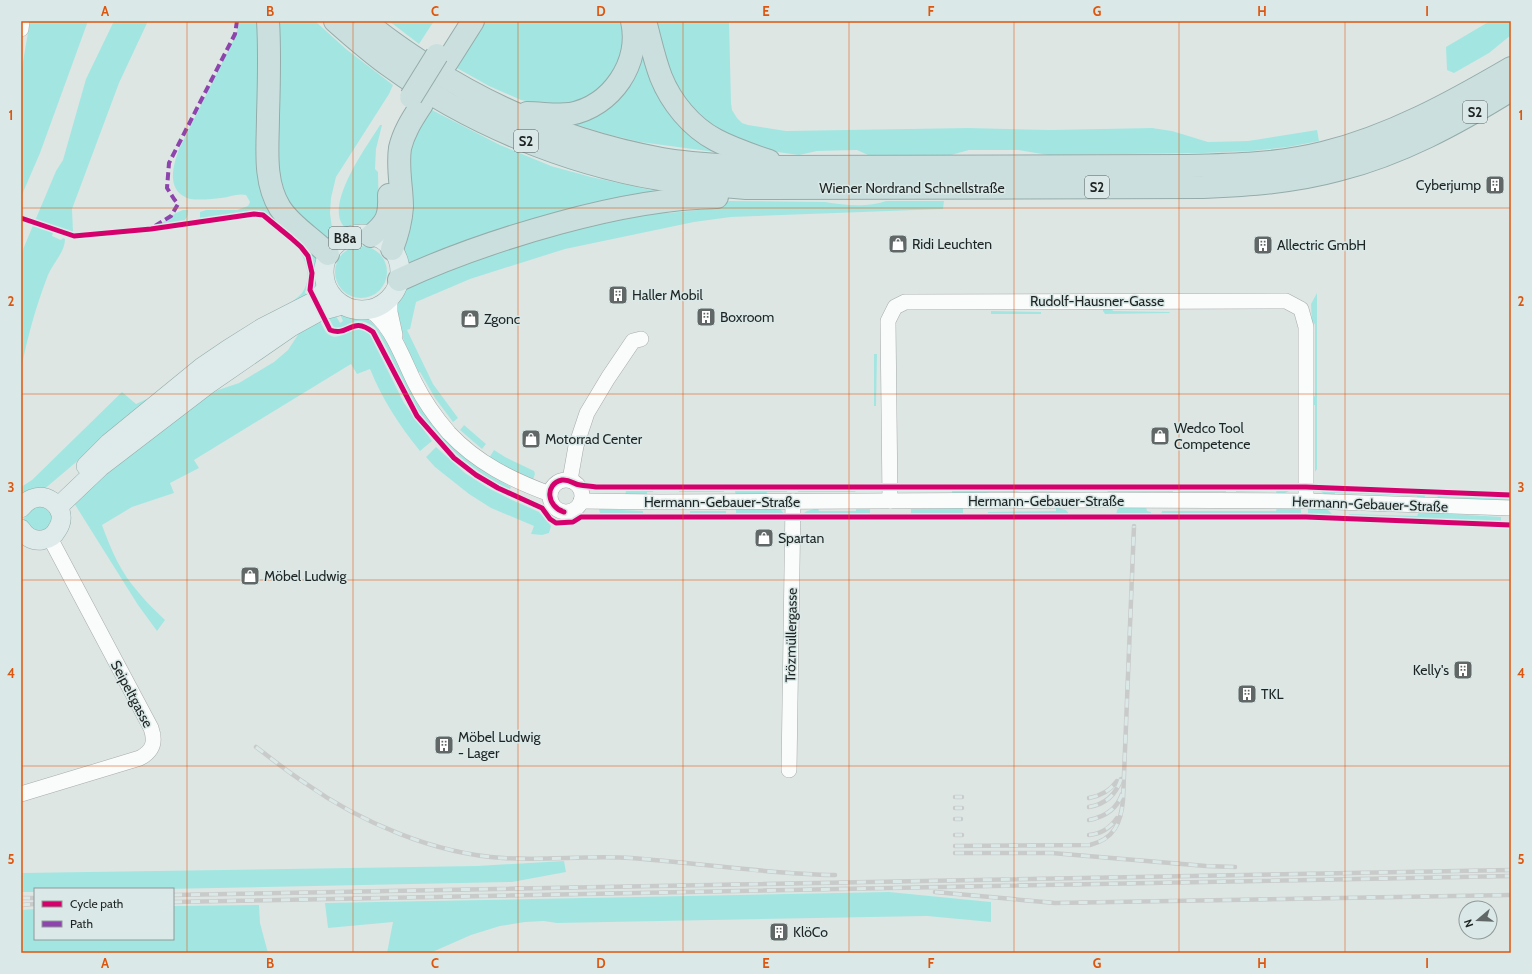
<svg xmlns="http://www.w3.org/2000/svg" width="1532" height="974" viewBox="0 0 1532 974" font-family="Cabin,sans-serif">
  <style>
    .green { fill: #a3e6e1 }
    .lines { fill: none; stroke-linecap: round; stroke-linejoin: round }
    .minor-casing { stroke: #a6acab; stroke-width: 16 }
    .major-casing { stroke: #94acaa; stroke-width: 20 }
    .highway-casing { stroke: #94acaa; stroke-width: 24 }
    .minor { stroke: #fafbfb; stroke-width: 15 }
    .major { stroke: #deebea; stroke-width: 19 }
    .highway { stroke: #cbe0de; stroke-width: 22 }
    .rail-casing { stroke: #c8cbca; stroke-width: 4.5 }
    .rail { stroke: #dae9e7; stroke-width: 3; stroke-dasharray: 9; stroke-linecap: butt }
    .highway-bridge-casing { stroke: #94acaa; stroke-width: 24; stroke-linecap: butt }
    .highway-bridge { stroke: #cbe0de; stroke-width: 22 }
    .quiet { stroke: #8e44ad; stroke-width: 4; stroke-dasharray: 8 4; stroke-linecap: butt }
    .cycleway-casing { stroke: #dae9e7; stroke-width: 8 }
    .cycleway { stroke: #d6006c; stroke-width: 5 }
    .grid { fill: none; stroke: #de560d; stroke-width: 1; stroke-opacity: 0.55 }
    .labels { text-anchor: middle; dominant-baseline: central; stroke-width: 3; stroke-linejoin: round; paint-order: stroke }
    .shield { fill: #dae9e7; stroke: #565e5e; stroke-width: 1 }
    .shield-label { font-size: 13px; font-weight: bold; fill: #1e2323 }
    .poi-label { font-size: 14px; fill: #1e2323; stroke: #dae9e7; text-anchor: start }
    .street-label { font-size: 14px; fill: #1e2323; stroke: #dae9e7 }
    .neatline { fill: none; stroke: #de560d; stroke-width: 1.5 }
    .grid-label { font-size: 13px; text-anchor: middle; font-weight: bold; fill: #de560d }
  </style>
  <rect width="100%" height="100%" fill="#dee6e4"/>
  <g class="green">
    <path d="M30 21H88L40 153 21 197V73Z"/>
    <path d="M114 21H148L119 83 72 209 73 232 55 226 52 236 61 240 63 238 65 239C65 252 53 263 48 275 36 306 27 338 21 370V254L56 171 63 160 86 79Z"/>
    <path d="M240 21H257V23L258 162 317 256V289H314C313 274 316 262 306 249 292 237 274 215 256 211L200 219V212L206 210H237L248 206 250 202 246 195C237 193 230 197 221 198 213 199 194 201 187 198 166 189 173 166 179 149L235 37Z"/>
    <path d="M274 21H315L346 49 393 85 389 94 336 177 331 198 330 213 333 236 327 242 278 194Z"/>
    <path d="M389 21H434L419 44Z"/>
    <path d="M483 21H624L626 33 619 67 602 90 573 105 542 104 521 100 489 86 455 67Z"/>
    <path d="M655 21H729L731 103 732 110 737 118 742 123 748 125 786 131 968 128 1050 130 1152 128 1172 131 1208 142 1248 141 1317 130 1319 141 1288 147 1252 151 1203 153 1048 155 1018 150H969L951 155H868L857 150 817 151 799 155 763 150 706 125 674 87Z"/>
    <path d="M1490 21H1511V35L1489 53 1454 73 1447 70 1446 47Z"/>
    <path d="M639 37 715 152 640 142 607 134 562 120 586 114Z"/>
    <path d="M430 109 500 145 551 166 591 177 669 194 406 268 402 252 411 143Z"/>
    <path d="M380 125H382L376 149 375 169 378 172 379 214 367 227 348 230C319 210 368 145 380 125Z"/>
    <path d="M729 201 825 202C844 205 867 208 886 201H944L943 209 731 217 694 222 565 249 470 279 416 302 410 329 407 330 433 384 458 418 453 422 435 398 420 372 417 373 410 358 395 314 397 300 405 287 501 252 518 243 661 209 669 213 708 209Z"/>
    <path d="M183 210H188C188 216 187 218 183 222L163 224V222L176 213Z"/>
    <circle cx="361" cy="272" r="26"/>
    <path d="M302 252C311 265 312 278 305 292L308 299 139 409 42 491 21 498V487L32 480 122 392 136 404 151 397C185 372 219 345 255 322 268 314 293 304 302 293 311 281 308 266 301 253Z"/>
    <path d="M1317 293V469L1315 472V405H1313L1312 397 1315 396V324L1312 323 1311 304Z"/>
    <path d="M1103 308H1112L1113 311 1169 312 1170 313 1105 314 1103 311Z"/>
    <path d="M991 311 1041 312V314H991Z"/>
    <path d="M339 312 369 320 374 324 476 465 488 474 511 487 510 489H507C469 468 437 441 414 404 406 391 381 331 373 326 353 314 353 327 336 328L333 326 327 314 336 316 340 323 343 321Z"/>
    <path d="M318 318C321 322 323 328 326 332 336 344 349 329 360 329 363 329 366 331 369 333L404 403 432 441 420 451C399 425 382 399 370 369L357 374 351 364 194 460 199 468 170 483 174 493 132 507 102 525C111 550 121 573 139 593 147 603 156 611 165 620L157 631 138 605 74 503 97 482 174 417 218 390 239 383 274 362 288 350 303 327Z"/>
    <path d="M874 354H877L876 406H874Z"/>
    <path d="M464 425 486 444 482 449 460 430Z"/>
    <path d="M436 447 465 473 488 488 512 500 539 512 551 526 549 533 542 535 531 534 534 526 491 508 469 494 435 467 426 457Z"/>
    <path d="M494 450 505 457 534 471 535 474 533 480 518 474 489 458Z"/>
    <path d="M629 488H653V492H647V494L625 495 626 491Z"/>
    <rect x="679" y="488" width="45" height="4"/>
    <path d="M734 488H788L787 492H767L766 495H736Z"/>
    <path d="M797 488H852L856 492H798Z"/>
    <path d="M952 488H1020V491L1017 492H988L987 495 952 494Z"/>
    <path d="M1031 488H1073V491L1033 492Z"/>
    <path d="M1105 488H1173V492H1147V495L1108 492Z"/>
    <rect x="1180" y="488" width="46" height="4"/>
    <path d="M1236 488H1291V490L1281 495H1277L1276 491 1236 492Z"/>
    <path d="M1317 489 1426 493 1424 499 1417 498V496L1335 493V495H1326Z"/>
    <path d="M1437 493 1511 497V503L1438 499Z"/>
    <path d="M47 504 55 522 40 534 24 523V518L27 508Z"/>
    <path d="M1120 507H1146L1147 511 1151 512V515H1116L1117 510Z"/>
    <path d="M736 508H777L781 510 785 515H736Z"/>
    <path d="M818 508 819 511H856V508H870V515H801L807 511Z"/>
    <path d="M963 508V515H911V509Z"/>
    <path d="M1056 508H1058L1066 510 1070 515H988V512L1056 511Z"/>
    <path d="M1277 508H1301V516L1161 515 1162 511H1276Z"/>
    <path d="M1308 508C1318 508 1328 506 1333 516H1308Z"/>
    <path d="M599 509 643 511V515H604L600 513Z"/>
    <path d="M690 511H726V515L690 516Z"/>
    <path d="M1419 512 1501 517V523L1349 517V514L1417 516Z"/>
    <path d="M564 861 566 872 512 882 165 889H35V892H21V873L477 866Z"/>
    <path d="M889 892 991 902V922L927 916 557 923 544 921 525 922 500 926 471 935 430 953H387L393 922 328 928 325 903Z"/>
    <path d="M259 905 260 923 268 953H21V910L35 909V939H173V906Z"/>
  </g>
  <g class="lines">
    <g class="minor-casing">
      <g id="minor">
        <path d="M21 29 22 21"/>
        <path d="M390 297V312L395 335"/>
        <path d="M367 310C389 317 405 364 415 383 424 401 436 418 449 433 477 463 512 480 550 494"/>
        <path d="M570 480 576 446 587 413 608 378 633 341 641 339"/>
        <circle cx="566" cy="496" r="16"/>
        <path d="M581 501 660 502 1100 500 1306 501 1511 508"/>
        <path d="M890 501 888 321 895 307 905 302 1286 301 1301 309 1306 327V501"/>
        <path d="M789 770 793 501"/>
        <path d="M21 794 140 758C153 751 156 742 151 728L50 538"/>
      </g>
    </g>
    <g class="major-casing">
      <g id="major">
        <circle cx="362" cy="272" r="38"/>
        <path d="M86 466 109 443 202 367 227 350 262 328 315 301 327 288"/>
        <path d="M58 507 100 467 207 385 291 327 320 311 342 305"/>
        <path d="M21 508C39 483 73 507 57 530 54 536 48 539 42 540 33 541 26 537 21 529"/>
      </g>
    </g>
    <g class="highway-casing">
      <g id="highway">
        <path d="M268 21C270 52 269 84 268 116 268 146 263 181 280 208 292 227 313 238 328 254"/>
        <path d="M335 21C353 37 371 53 391 67 468 123 565 163 659 179 688 184 717 186 746 188L1203 187C1249 185 1294 182 1338 170 1401 154 1456 124 1511 90"/>
        <path d="M365 21C385 38 407 53 429 67 501 113 579 144 662 159 691 164 720 165 750 167L1187 166C1232 165 1279 164 1323 153 1391 136 1451 103 1511 68"/>
        <path d="M645 21C650 39 654 59 661 77 671 102 691 127 716 140 733 149 751 155 769 161"/>
        <path d="M447 62 473 21"/>
        <path d="M527 113C542 113 556 116 570 114 612 106 641 63 632 21"/>
        <path d="M371 236C387 223 390 216 389 195"/>
        <path d="M392 249C397 236 401 222 402 207 402 188 397 168 400 148 404 131 413 118 422 104"/>
        <path d="M399 280C451 256 504 238 559 223 610 209 663 198 717 197"/>
      </g>
    </g>
    <use href="#minor" class="minor"/>
    <use href="#major" class="major"/>
    <use href="#highway" class="highway"/>
    <g class="rail-casing">
      <g id="rail">
        <path d="M256 747C272 759 288 772 305 783 360 822 435 854 503 858 545 861 588 855 631 858 699 863 767 874 835 875"/>
        <path d="M955 797H962"/>
        <path d="M1089 798C1100 796 1110 791 1117 781"/>
        <path d="M1089 807C1106 804 1116 795 1121 779"/>
        <path d="M955 808H962"/>
        <path d="M955 819H961"/>
        <path d="M1089 820C1104 817 1117 809 1122 794"/>
        <path d="M955 835H962"/>
        <path d="M1089 835C1101 834 1111 827 1117 818"/>
        <path d="M955 846 1090 845C1114 839 1121 823 1123 800L1134 526"/>
        <path d="M955 853H1052L1206 866 1235 867"/>
        <path d="M935 892 1055 903 1511 895"/>
        <path d="M173 895 1511 870"/>
        <path d="M21 898H35"/>
        <path d="M173 902 1511 876"/>
        <path d="M21 905 35 904"/>
      </g>
    </g>
    <use href="#rail" class="rail"/>
    <g class="highway-bridge-casing">
      <path id="highway-bridge" d="M411 97 437 55"/>
    </g>
    <use href="#highway-bridge" class="highway-bridge"/>
    <path class="quiet" d="M155 226 171 216 178 204 174 199 167 188 169 163 235 34 237 21"/>
    <g class="cycleway-casing">
      <g id="cycleway">
        <path d="M21 218 74 236 151 229 254 214 263 215 291 238 301 247 308 256 312 273 310 290 330 330C350 337 351 315 373 332L417 416 454 458 476 475 498 488 542 508 550 519 556 523 573 522 581 517H1306L1511 525"/>
        <path d="M564 512C547 507 544 484 562 480 570 479 573 484 580 485 585 486 591 486 596 487H1306L1511 495"/>
      </g>
    </g>
    <use href="#cycleway" class="cycleway"/>
  </g>
  <path class="grid" d="M187 21V953M353 21V953M518 21V953M683 21V953M849 21V953M1014 21V953M1179 21V953M1345 21V953M21 208H1511M21 394H1511M21 580H1511M21 766H1511"/>
  <defs>
    <g id="building-square" transform="scale(1)"><rect x="-9" y="-9" width="18" height="18" rx="4" fill="#616767" stroke="#dae9e7"/><path d="M-4-6H4V6H1V3H-1V6H-4ZM-2.5-4.3h1.7v1.8h-1.7ZM.8-4.3h1.7v1.8H.8ZM-2.5-1h1.7V.8h-1.7ZM.8-1h1.7V.8H.8Z" fill="#fff"/></g>
    <g id="shop-square" transform="scale(1)"><rect x="-9" y="-9" width="18" height="18" rx="4" fill="#616767" stroke="#dae9e7"/><path d="M-5-2.5h2.3a2.7 3.5 0 0 1 5.4 0H5L5.5 6h-11ZM-1.5-2.5h3a1.5 2.3 0 0 0-3 0Z" fill="#fff"/></g>
  </defs>
  <g fill-rule="evenodd">
    <use href="#building-square" x="1495" y="185"/>
    <use href="#shop-square" x="898" y="244"/>
    <use href="#building-square" x="1263" y="245"/>
    <use href="#building-square" x="618" y="295"/>
    <use href="#building-square" x="706" y="317"/>
    <use href="#shop-square" x="470" y="319"/>
    <use href="#shop-square" x="1160" y="436"/>
    <use href="#shop-square" x="531" y="439"/>
    <use href="#shop-square" x="764" y="538"/>
    <use href="#shop-square" x="250" y="576"/>
    <use href="#building-square" x="1463" y="670"/>
    <use href="#building-square" x="1247" y="694"/>
    <use href="#building-square" x="444" y="745"/>
    <use href="#building-square" x="779" y="932"/>
  </g>
  <g class="labels">
    <g class="shield">
      <rect x="1463" y="101" width="24" height="22" rx="3"/>
      <rect x="514" y="130" width="24" height="22" rx="3"/>
      <rect x="1085" y="176" width="24" height="22" rx="3"/>
      <rect x="329" y="227" width="32" height="22" rx="3"/>
    </g>
    <g class="shield-label">
      <text x="1475" y="112">S2</text>
      <text x="526" y="141">S2</text>
      <text x="1097" y="187">S2</text>
      <text x="345" y="238">B8a</text>
    </g>
    <g class="poi-label">
      <text x="1481" y="185" text-anchor="end">Cyberjump</text>
      <text x="912" y="244">Ridi Leuchten</text>
      <text x="1277" y="245">Allectric GmbH</text>
      <text x="632" y="295">Haller Mobil</text>
      <text x="720" y="317">Boxroom</text>
      <text x="484" y="319">Zgonc</text>
      <text x="1174" y="428">Wedco Tool<tspan x="1174" dy="16">Competence</tspan></text>
      <text x="545" y="439">Motorrad Center</text>
      <text x="778" y="538">Spartan</text>
      <text x="264" y="576">Möbel Ludwig</text>
      <text x="1449" y="670" text-anchor="end">Kelly's</text>
      <text x="1261" y="694">TKL</text>
      <text x="458" y="737">Möbel Ludwig<tspan x="458" dy="16">- Lager</tspan></text>
      <text x="793" y="932">KlöCo</text>
    </g>
    <g class="street-label">
      <text x="912" y="188">Wiener Nordrand Schnellstraße</text>
      <text x="1097" y="301">Rudolf-Hausner-Gasse</text>
      <text x="1046" y="501">Hermann-Gebauer-Straße</text>
      <text x="722" y="502">Hermann-Gebauer-Straße</text>
      <text transform="translate(1370 504) rotate(2)">Hermann-Gebauer-Straße</text>
      <text transform="translate(791 635) rotate(-89)">Trözmüllergasse</text>
      <text transform="translate(132 694) rotate(62)">Seipeltgasse</text>
    </g>
  </g>
  <rect width="1532" height="974" fill="none" stroke="#dae9e7" stroke-width="44"/>
  <rect x="34" y="888" width="140" height="52" fill="#dae9e7" stroke="#8f9a99"/>
  <rect x="42" y="901" width="20" height="6" fill="#d6006c" stroke="#8f9a99"/>
  <text x="70" y="908" font-size="12" fill="#1e2323">Cycle path</text>
  <rect x="42" y="921" width="20" height="6" fill="#8e44ad" stroke="#8f9a99"/>
  <text x="70" y="928" font-size="12" fill="#1e2323">Path</text>
  <g transform="translate(1478 920) rotate(251)"><circle r="19" fill="#dae9e7" stroke="#8f9a99"/>
  <path d="M0-3L7 15L0 10L-7 15Z" fill="#616767"/>
  <text y="-6" font-size="11" font-weight="bold" text-anchor="middle" fill="#1e2323">N</text>
  </g>
  <rect x="22" y="22" width="1488" height="930" class="neatline"/>
  <g class="grid-label">
    <text x="105" y="16">A</text>
    <text x="270" y="16">B</text>
    <text x="435" y="16">C</text>
    <text x="601" y="16">D</text>
    <text x="766" y="16">E</text>
    <text x="931" y="16">F</text>
    <text x="1097" y="16">G</text>
    <text x="1262" y="16">H</text>
    <text x="1427" y="16">I</text>
    <text x="11" y="120">1</text>
    <text x="1521" y="120">1</text>
    <text x="11" y="306">2</text>
    <text x="1521" y="306">2</text>
    <text x="11" y="492">3</text>
    <text x="1521" y="492">3</text>
    <text x="11" y="678">4</text>
    <text x="1521" y="678">4</text>
    <text x="11" y="864">5</text>
    <text x="1521" y="864">5</text>
    <text x="105" y="968">A</text>
    <text x="270" y="968">B</text>
    <text x="435" y="968">C</text>
    <text x="601" y="968">D</text>
    <text x="766" y="968">E</text>
    <text x="931" y="968">F</text>
    <text x="1097" y="968">G</text>
    <text x="1262" y="968">H</text>
    <text x="1427" y="968">I</text>
  </g>
</svg>
